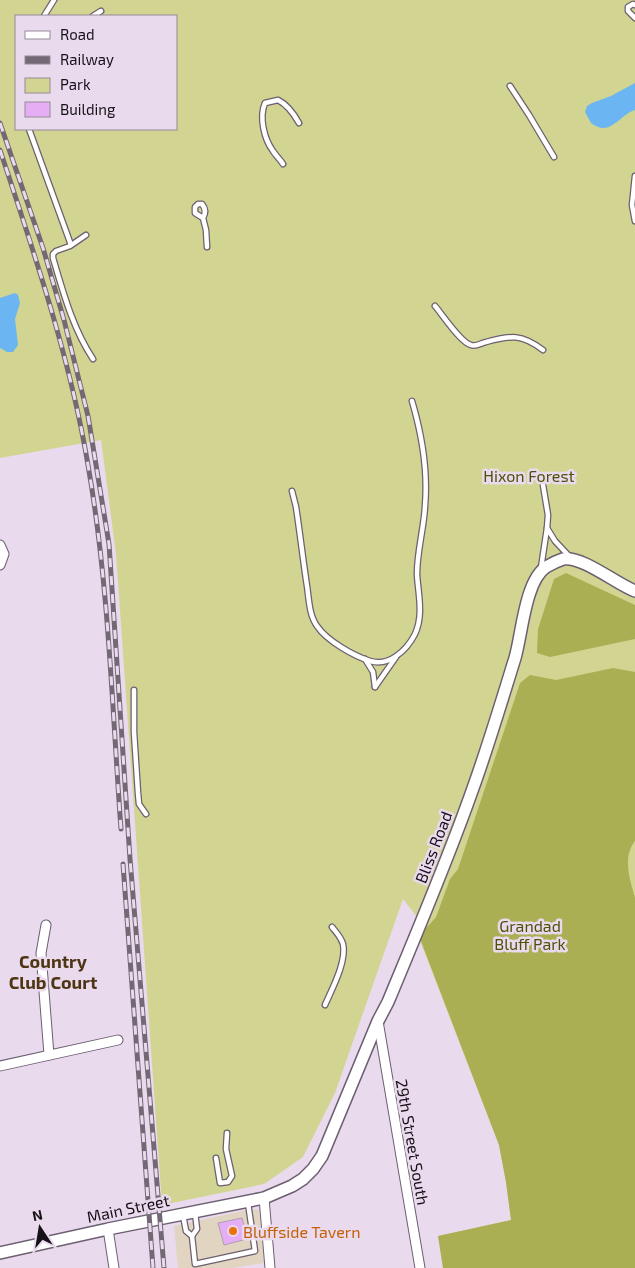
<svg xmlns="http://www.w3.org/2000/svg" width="635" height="1268" viewBox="0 0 635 1268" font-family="'Exo 2',sans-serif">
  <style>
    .commercial { fill: #e1d5c1 }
    .green { fill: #d1d591; fill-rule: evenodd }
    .forest { fill: #abaf54 }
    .water { fill: #6ab5f2 }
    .building { fill: #e5adf4; stroke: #ad9eb1 }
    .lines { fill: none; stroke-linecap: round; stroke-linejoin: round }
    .lane-casing { stroke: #6c5f70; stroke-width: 7 }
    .street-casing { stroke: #6c5f70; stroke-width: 11 }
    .secondary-casing { stroke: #6c5f70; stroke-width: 14 }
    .lane { stroke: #fff; stroke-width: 4.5 }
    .street { stroke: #fff; stroke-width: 9 }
    .secondary { stroke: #fff; stroke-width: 11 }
    .rail-casing { stroke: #736975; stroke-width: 5 }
    .rail { stroke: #eadaee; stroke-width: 3; stroke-dasharray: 9; stroke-linecap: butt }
    .food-dot { fill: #e8710a; stroke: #eadaee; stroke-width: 2 }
    .labels { text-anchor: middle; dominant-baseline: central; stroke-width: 5; stroke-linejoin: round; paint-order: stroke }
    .park-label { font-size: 16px; fill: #4e5007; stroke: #eadaee }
    .street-label { font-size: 16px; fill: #161117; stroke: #eadaee }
    .food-label { font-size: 16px; fill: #c56008; stroke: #eadaee; text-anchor: start }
    .neighbourhood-label { font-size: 18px; font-weight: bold; fill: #4e3513; stroke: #eadaee }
  </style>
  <rect width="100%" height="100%" fill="#eadaee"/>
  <path class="commercial" d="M251 1209 259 1210 264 1263 233 1268H178L174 1226Z"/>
  <path class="green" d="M0 0H635V1268H443L438 1236 511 1220 506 1182 499 1145 417 933 421 922 403 899 335 1093 303 1157 264 1184 162 1205 116 554 101 440 0 458ZM16 16H176V129H16Z"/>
  <g class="forest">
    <path d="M566 573 635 605V639L550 657 537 653 538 629 554 579Z"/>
    <path d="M613 668 635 672V841C622 858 630 879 635 898V1268H443L438 1236 511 1220 506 1182 499 1145 419 936 436 917 450 879 458 869 520 683 530 675 556 680Z"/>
  </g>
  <g class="water">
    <path d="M635 83V110C619 115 610 138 591 123L585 112 587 106 592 103 611 96Z"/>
    <path d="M15 293 18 295 20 303 15 319 18 345 13 352H7L0 348V298Z"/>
  </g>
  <path class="building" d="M242 1218 247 1239 224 1245 218 1223Z"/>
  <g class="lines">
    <g class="lane-casing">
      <g id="lane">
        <path d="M635 5 633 4 628 7V11L635 18"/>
        <path d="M44 16 54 0"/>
        <path d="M93 16 101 11"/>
        <path d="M510 86 529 115 554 157"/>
        <path d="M29 129 71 245"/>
        <path d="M283 164C280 159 276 156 273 151 264 139 259 117 265 103L278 100C288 105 294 114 299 123"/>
        <path d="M635 176 632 205 635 221"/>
        <path d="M203 218 195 213V207L198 204H202C206 209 206 213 203 218L206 230 207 247"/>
        <path d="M86 235 70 246 56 251 53 254V258C63 292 73 329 93 359"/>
        <path d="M435 306C442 314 461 343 471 345 476 347 481 343 486 342 511 335 522 334 543 350"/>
        <path d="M543 485 548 515 547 528"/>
        <path d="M292 491 296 507C300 533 303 560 307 586 309 599 309 615 317 626 327 641 354 656 370 661 389 667 407 650 415 634 424 615 418 593 417 574 417 551 424 528 425 506 428 471 422 435 412 401"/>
        <path d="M541 568 547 528 555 541 569 556"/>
        <path d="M365 659 373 672 375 687"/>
        <path d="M375 687 396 657"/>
        <path d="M134 690V732L138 793 139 804 146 814"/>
        <path d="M325 1005C332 989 347 961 343 944 341 937 336 932 332 927"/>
        <path d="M216 1158 220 1183 228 1182 232 1176 226 1149 227 1133"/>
        <path d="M183 1215 186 1231 192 1236 195 1264 255 1251 248 1203"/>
        <path d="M192 1236 197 1229 195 1213"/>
      </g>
    </g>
    <g class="street-casing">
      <g id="street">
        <path d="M0 545 4 554 0 565"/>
        <path d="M46 925 41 953 49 1055"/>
        <path d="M378 1021 420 1268"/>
        <path d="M0 1066 118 1040"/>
        <path d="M264 1198 270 1268"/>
        <path d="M108 1229 114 1268"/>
      </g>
    </g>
    <g class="secondary-casing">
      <path id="secondary" d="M0 1253 108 1229 264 1198 292 1186 303 1179 313 1169 322 1156 378 1021 388 1002C417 932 447 862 472 791 488 747 501 703 515 658 522 634 525 581 546 567 551 564 557 561 563 559 583 556 616 584 635 591"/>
    </g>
    <use href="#lane" class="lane"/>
    <use href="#street" class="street"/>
    <use href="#secondary" class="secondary"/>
    <g class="rail-casing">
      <g id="rail">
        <path d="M0 123 43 248 64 320 88 416 109 544 130 859 164 1268"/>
        <path d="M0 150C34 253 70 357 88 465 109 585 112 708 121 829"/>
        <path d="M123 864 153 1268"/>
      </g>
    </g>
    <use href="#rail" class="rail"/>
  </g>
  <circle class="food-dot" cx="233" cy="1231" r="5"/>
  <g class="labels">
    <g class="park-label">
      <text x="529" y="475">Hixon Forest</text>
      <text x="530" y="925">Grandad<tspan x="530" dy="18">Bluff Park</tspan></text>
    </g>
    <g class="street-label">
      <text transform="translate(433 847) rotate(-69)">Bliss Road</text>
      <text transform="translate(413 1142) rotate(80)">29th Street South</text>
      <text transform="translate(128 1208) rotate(-12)">Main Street</text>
    </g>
    <g class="food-label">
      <text x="243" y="1231">Bluffside Tavern</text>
    </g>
    <g class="neighbourhood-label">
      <text x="53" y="961">Country<tspan x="53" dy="21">Club Court</tspan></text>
    </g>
  </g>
  <rect x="15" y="15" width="162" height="115" fill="#eadaee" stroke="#958a98"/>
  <rect x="25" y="31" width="25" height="8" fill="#ffffff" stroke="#958a98"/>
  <text x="60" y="40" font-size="15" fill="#161117">Road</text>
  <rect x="25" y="56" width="25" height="8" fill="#736975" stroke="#958a98"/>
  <text x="60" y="65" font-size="15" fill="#161117">Railway</text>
  <rect x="25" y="78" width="25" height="15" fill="#d1d591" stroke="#958a98"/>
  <text x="60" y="90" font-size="15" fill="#161117">Park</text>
  <rect x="25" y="102" width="25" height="15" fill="#e5adf4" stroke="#958a98"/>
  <text x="60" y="115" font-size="15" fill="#161117">Building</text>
  <g transform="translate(40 1228) rotate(348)" stroke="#eadaee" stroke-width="4" paint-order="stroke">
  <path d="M0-4L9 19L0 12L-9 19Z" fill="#161117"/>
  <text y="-8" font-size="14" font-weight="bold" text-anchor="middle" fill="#161117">N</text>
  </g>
</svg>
